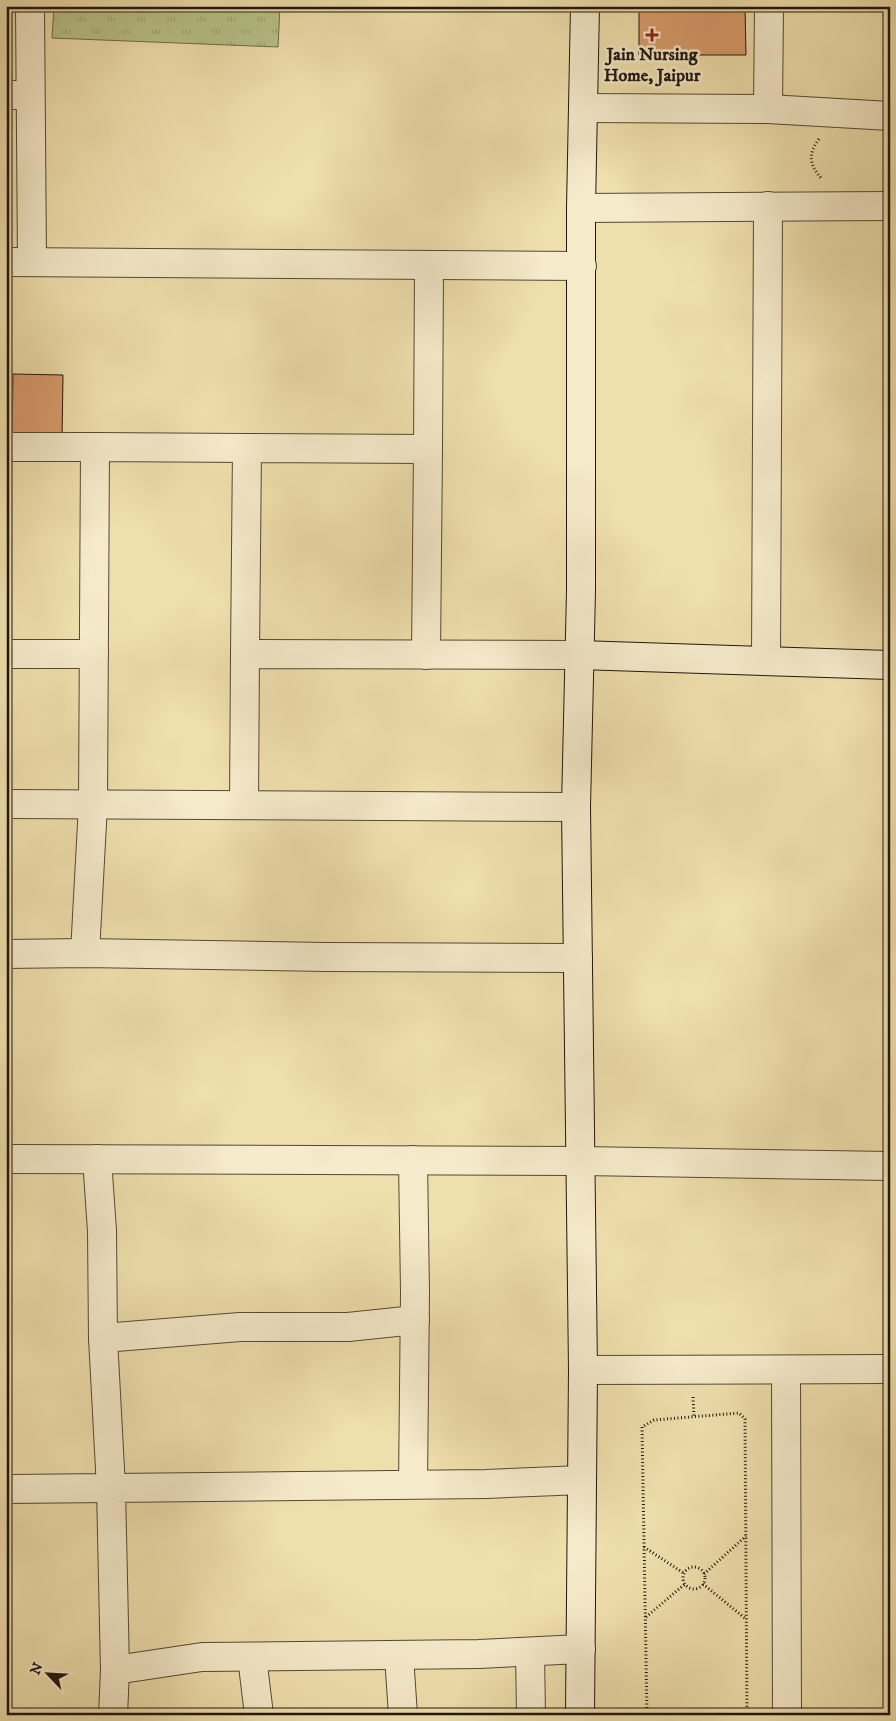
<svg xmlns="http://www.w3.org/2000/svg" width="896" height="1721" viewBox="0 0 896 1721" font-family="'IM FELL DW Pica',serif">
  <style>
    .park { fill: url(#park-tufts); stroke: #6c6c4c }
    .building { fill: #d99c6c; stroke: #20160f }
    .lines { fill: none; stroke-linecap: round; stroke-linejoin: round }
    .street-casing { stroke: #544836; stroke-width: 30 }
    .secondary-casing { stroke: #20160f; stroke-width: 30 }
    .path { stroke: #20160f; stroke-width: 3; stroke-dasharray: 1 2.5; stroke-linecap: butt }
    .street { stroke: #f5eaca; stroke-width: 28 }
    .secondary { stroke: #f5eaca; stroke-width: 28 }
    .poi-dot { fill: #8f2418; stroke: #f5eaca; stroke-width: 2 }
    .labels { text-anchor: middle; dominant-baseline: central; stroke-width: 5; stroke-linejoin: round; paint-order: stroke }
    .poi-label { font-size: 18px; font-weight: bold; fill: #20160f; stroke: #f5eaca }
  </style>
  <defs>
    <pattern id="park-tufts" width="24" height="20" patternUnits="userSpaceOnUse" patternTransform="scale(1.25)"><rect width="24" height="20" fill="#b9c28a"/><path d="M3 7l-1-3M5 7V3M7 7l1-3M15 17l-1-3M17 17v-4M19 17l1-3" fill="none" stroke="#9fa676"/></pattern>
  </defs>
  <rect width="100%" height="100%" fill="#efdfad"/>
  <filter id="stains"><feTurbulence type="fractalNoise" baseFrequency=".004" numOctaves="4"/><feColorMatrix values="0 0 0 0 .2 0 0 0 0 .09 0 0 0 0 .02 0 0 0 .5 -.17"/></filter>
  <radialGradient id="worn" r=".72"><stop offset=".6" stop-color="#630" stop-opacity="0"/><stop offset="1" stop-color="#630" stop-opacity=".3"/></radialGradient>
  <path class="park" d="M54 6H280L278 47 52 38Z"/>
  <g class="building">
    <path d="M639 6H745L746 55H639Z"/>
    <path d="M6 119H9L8 183H6Z"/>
    <path d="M13 374 63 375 62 438H12Z"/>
  </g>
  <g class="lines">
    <g class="street-casing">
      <g id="street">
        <path d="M30 6 32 262"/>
        <path d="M6 95H30"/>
        <path d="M583 108 768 109 890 116"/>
        <path d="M768 109 769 6"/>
        <path d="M581 208 890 206"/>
        <path d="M6 262 582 266"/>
        <path d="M6 447H95"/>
        <path d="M428 449 429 265"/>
        <path d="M6 654H94"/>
        <path d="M245 654 247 448 428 449 426 655"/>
        <path d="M766 661 768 206"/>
        <path d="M6 804 576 807"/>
        <path d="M244 805 245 654 579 655"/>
        <path d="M85 953 93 805 95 447 247 448"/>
        <path d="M6 954 85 953 326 957 578 958"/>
        <path d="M6 1159 582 1161 890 1166"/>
        <path d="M97 1159 102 1231 103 1338"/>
        <path d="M583 1370 890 1369"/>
        <path d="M786 1370 787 1715"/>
        <path d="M413 1484 415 1292 413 1160"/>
        <path d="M6 1489 111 1488 103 1338 240 1327H348L415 1320"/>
        <path d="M530 1652 531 1715"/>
        <path d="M399 1656 403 1715"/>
        <path d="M252 1657 259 1715"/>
        <path d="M115 1670 111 1488 486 1484 582 1480"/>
        <path d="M113 1715 115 1670 202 1657 479 1654 581 1649"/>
      </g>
    </g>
    <g class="secondary-casing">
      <g id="secondary">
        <path d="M579 655 890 665"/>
        <path d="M580 1715 583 1370 576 807 581 591V208L585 6"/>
      </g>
    </g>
    <g class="path">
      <path d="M819 139C808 154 809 164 821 178"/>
      <path d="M693 1397 694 1416"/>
      <path d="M644 1547 685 1574"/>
      <circle cx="694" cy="1578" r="11"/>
      <path d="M704 1574 746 1536"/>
      <path d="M703 1584 746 1619"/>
      <path d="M646 1617 685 1584"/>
      <path d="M647 1715 642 1427 654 1420 739 1413 745 1419 747 1715"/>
    </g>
    <use href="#street" class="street"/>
    <use href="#secondary" class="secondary"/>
  </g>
  <path class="poi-dot" d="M649.5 27.5h5v5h5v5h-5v5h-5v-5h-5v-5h5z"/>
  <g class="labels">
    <g class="poi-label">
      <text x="652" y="55">Jain Nursing<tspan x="652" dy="21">Home, Jaipur</tspan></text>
    </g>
  </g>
  <rect width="896" height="1721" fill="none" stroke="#efdfad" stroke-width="25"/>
  <rect x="8" y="8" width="881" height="1706" fill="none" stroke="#20160f" stroke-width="2.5"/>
  <rect x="12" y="12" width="871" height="1696" fill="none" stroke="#20160f"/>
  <g transform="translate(48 1674) rotate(295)" stroke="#f5eaca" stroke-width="4" paint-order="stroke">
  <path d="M0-4L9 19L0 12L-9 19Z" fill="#20160f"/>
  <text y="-8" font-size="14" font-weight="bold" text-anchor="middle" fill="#20160f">N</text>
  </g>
  <rect width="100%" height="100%" filter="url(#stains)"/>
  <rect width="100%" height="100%" fill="url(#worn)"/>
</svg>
